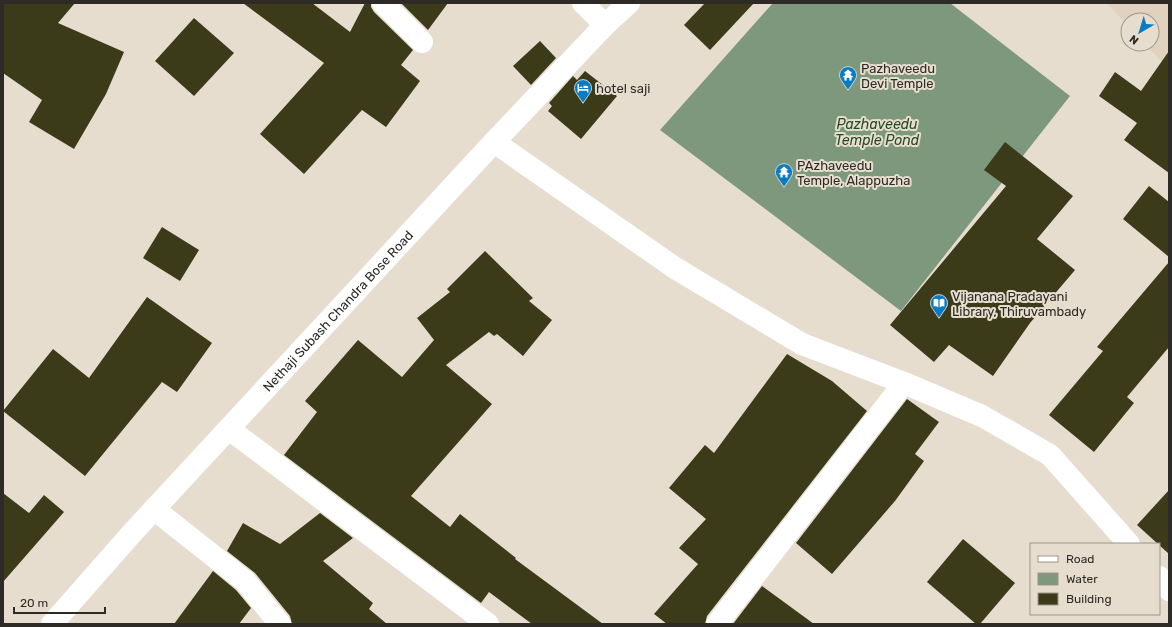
<svg xmlns="http://www.w3.org/2000/svg" width="1172" height="627" viewBox="0 0 1172 627" font-family="Rubik,sans-serif">
  <style>
    .built { fill: #e0d2be }
    .water { fill: #7d987c }
    .building { fill: #3b3b1a }
    .lines { fill: none; stroke-linecap: round; stroke-linejoin: round }
    .street { stroke: #fff; stroke-width: 22 }
    .secondary { stroke: #fff; stroke-width: 22 }
    .labels { text-anchor: middle; dominant-baseline: central; stroke-width: 4; stroke-linejoin: round; paint-order: stroke }
    .poi-label { font-size: 13px; fill: #2e2b26; stroke: #e7ddcf; text-anchor: start }
    .street-label { font-size: 13px; fill: #2e2b26; stroke: #e7ddcf }
    .water-label { font-size: 14px; font-style: italic; fill: #234b22; stroke: #e7ddcf }
  </style>
  <rect width="100%" height="100%" fill="#e7ddcf"/>
  <path class="built" d="M1107 3H1169V69L1145 44H1152V20H1128V26Z"/>
  <path class="water" d="M773 3H950L1070 96 901 311 660 130Z"/>
  <g class="building">
    <path d="M3 3H75L58 23 124 52 106 94 74 149 29 122 42 100 3 73Z"/>
    <path d="M243 3H312L350 32 365 3H371V7L374 12 413 50 401 65 420 81 386 127 362 110 304 174 260 134 324 63Z"/>
    <path d="M401 3H448L428 30Z"/>
    <path d="M705 3H754L710 50 684 25Z"/>
    <path d="M194 18 234 53 194 96 155 61Z"/>
    <path d="M540 41 556 58 531 85 513 66Z"/>
    <path d="M1169 51V173L1124 140 1137 123 1099 96 1115 72 1141 91Z"/>
    <path d="M585 71 617 96 581 139 548 111 552 106 549 103 573 76 577 80Z"/>
    <path d="M1005 142 1073 196 1037 239 1075 270 1030 323 993 376 949 345 934 362 890 325 1006 186 984 170Z"/>
    <path d="M1149 186 1169 202V257L1123 219Z"/>
    <path d="M162 227 199 250 180 281 143 258Z"/>
    <path d="M485 251 533 298 529 301 552 320 523 356 497 334 494 336 489 332 446 365 492 404 411 496 450 527 460 514 516 558 515 559 603 624H532L489 592 481 603 284 455 317 412 305 401 358 340 402 377 434 340 417 318 450 292 447 289Z"/>
    <path d="M1169 262V347L1127 397 1134 403 1094 452 1049 415 1103 351 1097 347Z"/>
    <path d="M147 297 212 343 177 392 162 382 85 476 3 411 53 349 89 378Z"/>
    <path d="M787 354 832 381 867 411 707 616 705 624H667L654 614 698 564 679 548 706 519 669 488 705 445 714 453Z"/>
    <path d="M907 399 939 422 915 454 924 461 895 501 832 574 796 543Z"/>
    <path d="M1169 490V554L1137 525Z"/>
    <path d="M3 493 29 513 44 495 64 512 3 582Z"/>
    <path d="M320 513 353 538 323 561 373 603 369 609 387 624H292L290 616 255 573 227 551 243 523 280 544Z"/>
    <path d="M963 539 1015 583 980 624H976L927 582Z"/>
    <path d="M213 571 236 590 251 608 239 624H174Z"/>
    <path d="M762 586 814 624H733Z"/>
  </g>
  <g class="lines">
    <g class="street">
      <path d="M383 3 422 42"/>
      <path d="M229 429 488 624"/>
      <path d="M154 509 245 581 280 624"/>
      <path d="M717 624 904 383"/>
    </g>
    <g class="secondary">
      <path d="M583 3 605 25"/>
      <path d="M494 142 675 268 802 344 904 383 982 416 1050 455 1129 544"/>
      <path d="M1159 577 1169 590"/>
      <path id="s1" d="M52 624 133 532 494 142 605 25 629 3"/>
    </g>
  </g>
  <defs>
    <g id="temple-pin" transform="scale(0.9)"><path d="M0 17L-7.5 6A9.5 9.5 0 1 1 7.5 6Z" fill="#077bc5" stroke="#e7ddcf"/><path d="M0-6L5-2H3V0L6.5 2.5H4V6H1.5V3h-3V6H-4V2.5H-6.5L-3 0V-2H-5Z" fill="#fff"/></g>
    <g id="hotel-pin" transform="scale(0.9)"><path d="M0 17L-7.5 6A9.5 9.5 0 1 1 7.5 6Z" fill="#077bc5" stroke="#e7ddcf"/><path d="M-6-4.5h1.5V1H6V5H4.5V3h-9V5H-6ZM-4 0a1.8 1.8 0 1 1 3.6 0ZM.5 0V-2.5h3Q6-2.5 6 0Z" fill="#fff"/></g>
    <g id="library-pin" transform="scale(0.9)"><path d="M0 17L-7.5 6A9.5 9.5 0 1 1 7.5 6Z" fill="#077bc5" stroke="#e7ddcf"/><path d="M-6-4Q-3-5.5-.7-3.5V5Q-3 3-6 4ZM6-4Q3-5.5 .7-3.5V5Q3 3 6 4Z" fill="#fff"/></g>
  </defs>
  <g fill-rule="evenodd">
    <use href="#temple-pin" x="848" y="75"/>
    <use href="#hotel-pin" x="583" y="88"/>
    <use href="#temple-pin" x="784" y="172"/>
    <use href="#library-pin" x="939" y="303"/>
  </g>
  <g class="labels">
    <g class="poi-label">
      <text x="861" y="68">Pazhaveedu<tspan x="861" dy="15">Devi Temple</tspan></text>
      <text x="596" y="88">hotel saji</text>
      <text x="797" y="165">PAzhaveedu<tspan x="797" dy="15">Temple, Alappuzha</tspan></text>
      <text x="952" y="296">Vijanana Pradayani<tspan x="952" dy="15">Library, Thiruvambady</tspan></text>
    </g>
    <g class="street-label">
      <text stroke="none"><textPath href="#s1" startOffset="424">Nethaji Subash Chandra Bose Road</textPath></text>
    </g>
    <g class="water-label">
      <text x="877" y="124">Pazhaveedu<tspan x="877" dy="16">Temple Pond</tspan></text>
    </g>
  </g>
  <rect width="1172" height="627" fill="none" stroke="#2e2b26" stroke-width="8"/>
  <rect x="1030" y="543" width="130" height="72" fill="#e7ddcf" stroke="#9d968b"/>
  <rect x="1038" y="556" width="20" height="6" fill="#ffffff" stroke="#9d968b"/>
  <text x="1066" y="563" font-size="12" fill="#2e2b26">Road</text>
  <rect x="1038" y="573" width="20" height="12" fill="#7d987c" stroke="#9d968b"/>
  <text x="1066" y="583" font-size="12" fill="#2e2b26">Water</text>
  <rect x="1038" y="593" width="20" height="12" fill="#3b3b1a" stroke="#9d968b"/>
  <text x="1066" y="603" font-size="12" fill="#2e2b26">Building</text>
  <g transform="translate(1140 32) rotate(218)"><circle r="19" fill="#e7ddcf" stroke="#9d968b"/>
  <path d="M0-3L7 15L0 10L-7 15Z" fill="#077bc5"/>
  <text y="-6" font-size="11" font-weight="bold" text-anchor="middle" fill="#2e2b26">N</text>
  </g>
  <path d="M14 607v6h91v-6" fill="none" stroke="#2e2b26" stroke-width="2"/>
  <text x="20" y="607" font-size="12" fill="#2e2b26" stroke="#e7ddcf" stroke-width="3" paint-order="stroke">20 m</text>
</svg>
